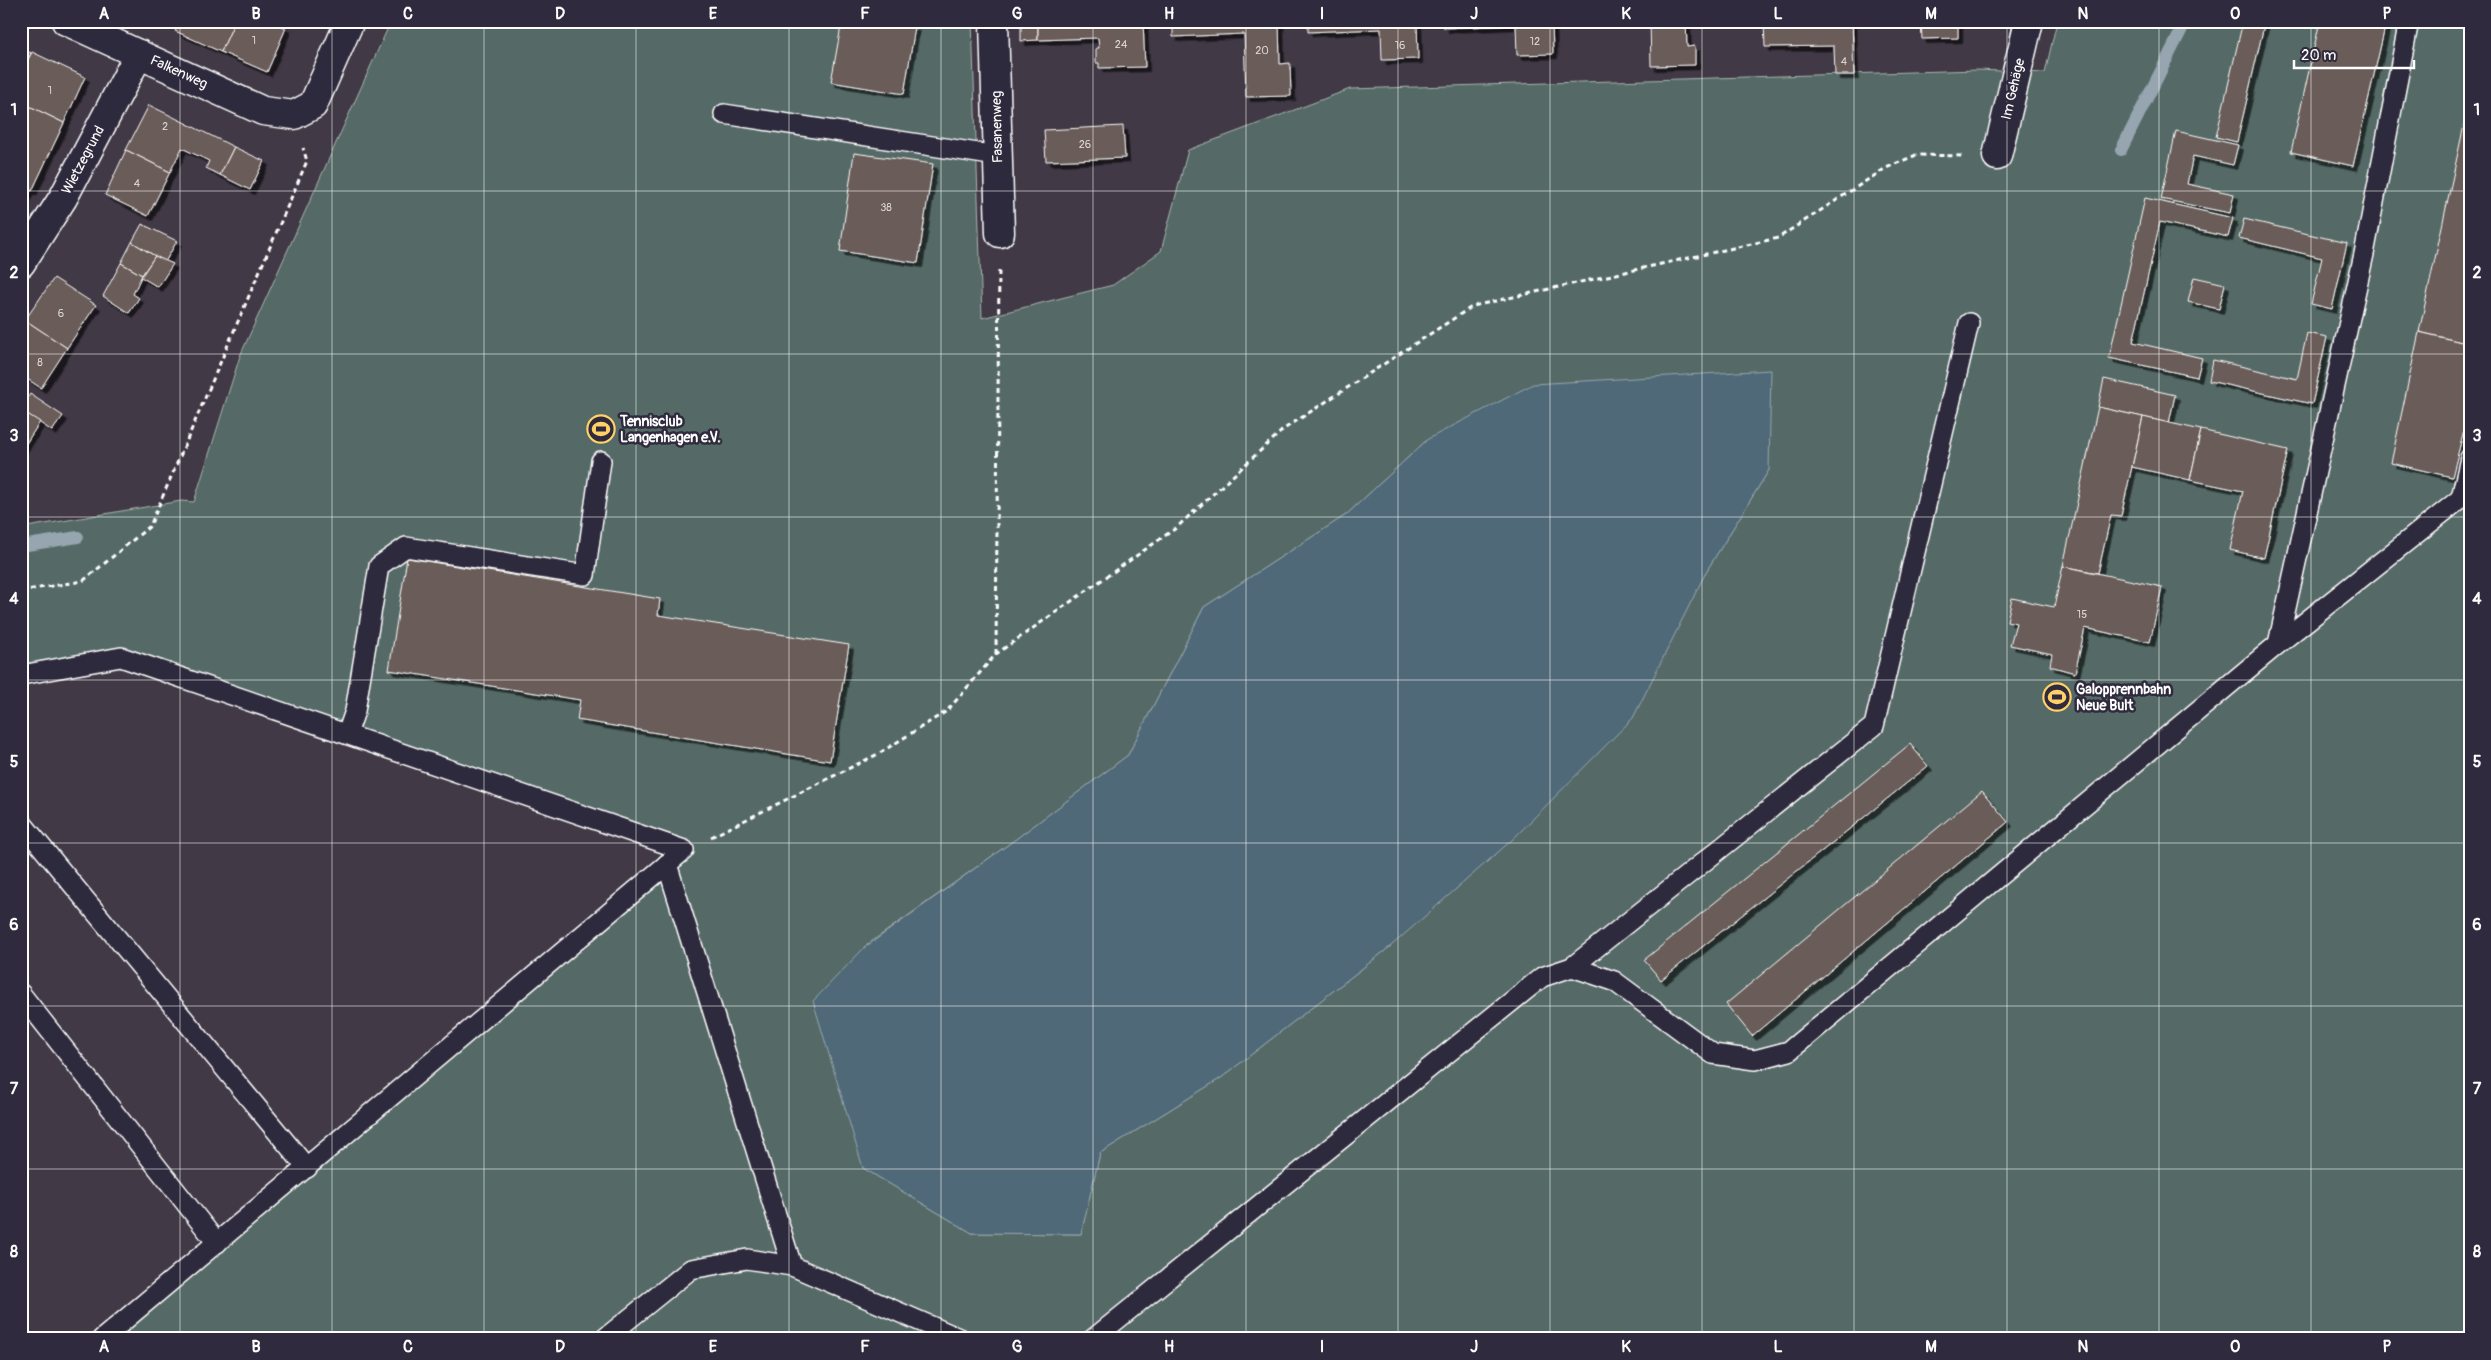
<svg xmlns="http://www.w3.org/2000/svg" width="2491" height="1360" viewBox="0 0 2491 1360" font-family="Pangolin,sans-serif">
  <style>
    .green { fill: #546b66; stroke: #aab5b2; fill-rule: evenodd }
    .water { fill: #506979; stroke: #96a5af }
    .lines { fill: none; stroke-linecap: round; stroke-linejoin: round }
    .stream { stroke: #96a5af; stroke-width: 12 }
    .building { fill: #6a5c59; stroke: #fff; filter: url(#shadow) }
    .lane-casing { stroke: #fff; stroke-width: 22 }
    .street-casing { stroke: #fff; stroke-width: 31 }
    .path { stroke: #fff; stroke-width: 3; stroke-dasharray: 5 4; stroke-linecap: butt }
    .lane { stroke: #2f2a3d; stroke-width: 19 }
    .street { stroke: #2f2a3d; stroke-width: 28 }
    .grid { fill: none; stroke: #fff; stroke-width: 1; stroke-opacity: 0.55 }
    .labels { text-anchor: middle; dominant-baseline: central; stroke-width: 5; stroke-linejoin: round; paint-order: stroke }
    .number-label { font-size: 11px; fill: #dad6d6 }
    .street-label { font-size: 14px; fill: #fff; stroke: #2f2a3d }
    .poi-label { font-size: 14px; font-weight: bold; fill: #fff; stroke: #2f2a3d; text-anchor: start }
    .neatline { fill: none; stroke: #fff; stroke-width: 2 }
    .grid-label { font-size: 16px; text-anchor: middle; font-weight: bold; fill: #fff }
  </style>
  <defs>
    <filter id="shadow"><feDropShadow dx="4.5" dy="4.5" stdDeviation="0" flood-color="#0009"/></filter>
  </defs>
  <rect width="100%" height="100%" fill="#413945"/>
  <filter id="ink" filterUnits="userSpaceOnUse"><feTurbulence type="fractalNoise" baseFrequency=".02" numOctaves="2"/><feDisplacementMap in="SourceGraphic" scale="10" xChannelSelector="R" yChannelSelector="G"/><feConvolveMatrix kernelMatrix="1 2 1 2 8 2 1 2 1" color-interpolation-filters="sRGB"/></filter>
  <g filter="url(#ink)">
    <path class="green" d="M391 21H972L982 318 1113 285 1161 251 1188 150 1350 89 1978 70 2045 73 2057 21H2470V1339H102L683 850 121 657 21 675V528L181 501 194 502 240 356ZM1428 439 1769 470 1707 570 1391 946 1221 1078 1100 1153 1081 1234 972 1233 863 1168 864 947 1016 839 1128 755 1204 607 1346 515Z"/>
    <path class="water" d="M1771 370 1769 470 1707 570 1633 718 1513 839 1391 946 1221 1078 1100 1153 1081 1234 972 1233 863 1168 813 1001 864 948 1016 839 1128 755 1204 607 1346 515 1428 439 1533 384Z"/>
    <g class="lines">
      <g class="stream">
        <path d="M2121 150 2186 21"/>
        <path d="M21 546 78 537"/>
      </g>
    </g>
    <g class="building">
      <path d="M180 21H235L221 52 175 31Z"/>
      <path d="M235 21H271L286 28 267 72 221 52Z"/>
      <path d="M842 21H878L915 27 904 94 831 82Z"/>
      <path d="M1021 21H1038V40L1021 41Z"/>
      <path d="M1038 21H1143L1145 67 1099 68V63H1096V48H1099L1098 38 1038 40Z"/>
      <path d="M1173 21H1279L1280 64 1290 63 1291 96 1246 97 1244 34 1173 37Z"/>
      <path d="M1308 21H1417L1418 59 1382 60 1381 29 1308 32Z"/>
      <path d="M1444 21H1552L1553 54 1517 55 1516 25 1444 28Z"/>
      <path d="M1650 21H1686L1687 47 1695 46V65L1651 66Z"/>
      <path d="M1764 21H1852L1854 75H1835L1834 46 1765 47Z"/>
      <path d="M1921 21H1958V38L1922 39Z"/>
      <path d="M2243 21H2265L2237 142 2216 137Z"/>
      <path d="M2320 21H2358L2385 27 2353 166 2291 152Z"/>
      <path d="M2358 21H2386L2385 27Z"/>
      <path d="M21 48 31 53 21 73Z"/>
      <path d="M32 52 85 77 64 123 21 102V73Z"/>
      <path d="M21 102 64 123 32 191 21 186Z"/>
      <path d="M149 105 234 147 220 175 206 168 209 161 182 148 170 172 126 150Z"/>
      <path d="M2466 116 2470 117V344L2419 332Z"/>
      <path d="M1123 126 1125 158 1046 161 1044 130Z"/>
      <path d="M2176 131 2238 145 2233 165 2193 156 2187 184 2234 194 2230 213 2161 199Z"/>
      <path d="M234 147 264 161 250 190 220 175Z"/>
      <path d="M126 150 170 172 148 216 105 195Z"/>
      <path d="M854 153 933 164 918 263 840 251Z"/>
      <path d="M21 186 29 190 21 206Z"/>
      <path d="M2145 198 2233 218 2228 237 2160 222 2133 342 2202 358 2197 377 2109 358Z"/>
      <path d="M2244 219 2347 243 2332 309 2311 304 2322 258 2239 238Z"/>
      <path d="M142 224 177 241 165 262 132 242Z"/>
      <path d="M132 242 155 256 142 275 121 263Z"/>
      <path d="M155 256 173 264 158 287 141 277Z"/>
      <path d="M121 263 142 275 133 294 139 298 129 313 103 296Z"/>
      <path d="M2194 277 2225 284 2219 309 2188 302Z"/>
      <path d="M54 278 96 305 67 348 25 320Z"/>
      <path d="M25 320 67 348 41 388 21 375V327Z"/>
      <path d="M2419 332 2470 344V406L2452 477 2391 463Z"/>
      <path d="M2307 333 2327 337 2312 404 2209 381 2213 360 2297 379Z"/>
      <path d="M2104 379 2175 395 2169 423 2098 407Z"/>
      <path d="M30 394 63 416 52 431 21 410Z"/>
      <path d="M2098 407 2143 417 2121 516 2111 515 2098 573 2063 566Z"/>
      <path d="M21 410 40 422 21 451Z"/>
      <path d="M2143 417 2201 430 2190 480 2132 467Z"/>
      <path d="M2201 430 2288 450 2264 558 2230 550 2243 491 2190 480Z"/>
      <path d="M407 558 660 599 658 615 849 645 830 761 577 720 580 700 389 670Z"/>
      <path d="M2063 566 2162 587 2150 642 2085 628 2075 673 2050 666 2052 654 2010 645 2016 623 2007 621 2012 598 2054 607Z"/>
      <path d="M1910 744 1928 766 1661 980 1644 960Z"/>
      <path d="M1982 791 2008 822 1752 1036 1726 1004Z"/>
    </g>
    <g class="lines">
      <g class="lane-casing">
        <g id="lane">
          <path d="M724 114 997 156"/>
          <path d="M2461 498 2470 458"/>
          <path d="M2278 644 2364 254 2409 21"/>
          <path d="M21 675 121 657 684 850 102 1339"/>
          <path d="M347 734 355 711 379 566 406 547 585 575 601 461"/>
          <path d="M21 822 307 1168"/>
          <path d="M667 864 792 1266 961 1339"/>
          <path d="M1572 967 1874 726 1969 323"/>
          <path d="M21 994 217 1243"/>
          <path d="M604 1339 691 1269 747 1259 792 1266"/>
          <path d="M1093 1339 1542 977 1572 967 1614 981 1713 1054 1755 1060 1789 1051 2278 644 2470 491"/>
        </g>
      </g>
      <g class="street-casing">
        <g id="street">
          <path d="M66 21 263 111 294 115 313 105 350 21"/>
          <path d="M994 21 1000 233"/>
          <path d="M1997 156 2029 21"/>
          <path d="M21 263 63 198 139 54"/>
        </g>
      </g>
      <g class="path">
        <path d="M21 591 83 581 150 526 307 161 303 148"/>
        <path d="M996 654 999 267"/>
        <path d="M711 837 878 754 947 711 996 654 1176 528 1284 429 1473 306 1778 238 1886 168 1916 155 1964 156"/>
      </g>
      <use href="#lane" class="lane"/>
      <use href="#street" class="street"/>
    </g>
  </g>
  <path class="grid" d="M180 21V1339M332 21V1339M484 21V1339M636 21V1339M789 21V1339M941 21V1339M1093 21V1339M1246 21V1339M1398 21V1339M1550 21V1339M1702 21V1339M1854 21V1339M2007 21V1339M2159 21V1339M2311 21V1339M21 191H2470M21 354H2470M21 517H2470M21 680H2470M21 843H2470M21 1006H2470M21 1169H2470"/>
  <defs>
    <g id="stadium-ring" transform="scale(1.4375)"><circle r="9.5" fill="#2f2a3d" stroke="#ffd166" stroke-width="1.5"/><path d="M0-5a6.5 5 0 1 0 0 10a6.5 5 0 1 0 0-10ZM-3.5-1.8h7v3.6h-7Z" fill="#ffd166"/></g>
  </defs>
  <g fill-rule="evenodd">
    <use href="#stadium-ring" x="601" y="429"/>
    <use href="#stadium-ring" x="2057" y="697"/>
  </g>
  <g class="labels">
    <g class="number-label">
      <text x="254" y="40">1</text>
      <text x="1535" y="41">12</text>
      <text x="1121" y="44">24</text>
      <text x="1400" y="45">16</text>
      <text x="1262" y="50">20</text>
      <text x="1844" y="61">4</text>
      <text x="50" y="90">1</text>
      <text x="165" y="126">2</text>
      <text x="1085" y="144">26</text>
      <text x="137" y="183">4</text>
      <text x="886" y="207">38</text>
      <text x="61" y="313">6</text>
      <text x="40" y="362">8</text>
      <text x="2082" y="614">15</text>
    </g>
    <g class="street-label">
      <text transform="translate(179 72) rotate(25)">Falkenweg</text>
      <text transform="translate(2013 89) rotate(-77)">Im Gehäge</text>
      <text transform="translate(997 127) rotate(-91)">Fasanenweg</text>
      <text transform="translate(83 160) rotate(-62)">Wietzegrund</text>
    </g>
    <g class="poi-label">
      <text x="620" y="421">Tennisclub<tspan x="620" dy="16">Langenhagen e.V.</tspan></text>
      <text x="2076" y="689">Galopprennbahn<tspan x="2076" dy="16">Neue Bult</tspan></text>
    </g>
  </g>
  <rect width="2491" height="1360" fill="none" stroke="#2f2a3d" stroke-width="55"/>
  <path d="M2294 60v8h120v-8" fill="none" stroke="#ffffff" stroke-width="2.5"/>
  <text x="2301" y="60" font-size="15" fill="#ffffff" stroke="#2f2a3d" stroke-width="4" paint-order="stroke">20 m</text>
  <rect x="28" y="28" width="2436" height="1304" class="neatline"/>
  <g class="grid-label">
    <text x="104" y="19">A</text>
    <text x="256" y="19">B</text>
    <text x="408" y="19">C</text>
    <text x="560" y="19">D</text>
    <text x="713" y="19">E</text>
    <text x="865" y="19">F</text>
    <text x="1017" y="19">G</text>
    <text x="1169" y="19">H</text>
    <text x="1322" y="19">I</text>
    <text x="1474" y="19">J</text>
    <text x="1626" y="19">K</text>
    <text x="1778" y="19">L</text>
    <text x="1931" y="19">M</text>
    <text x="2083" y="19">N</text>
    <text x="2235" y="19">O</text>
    <text x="2387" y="19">P</text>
    <text x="14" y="115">1</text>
    <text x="2477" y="115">1</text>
    <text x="14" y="278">2</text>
    <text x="2477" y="278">2</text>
    <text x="14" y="441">3</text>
    <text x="2477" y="441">3</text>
    <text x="14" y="604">4</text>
    <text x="2477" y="604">4</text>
    <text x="14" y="767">5</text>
    <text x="2477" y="767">5</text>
    <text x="14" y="930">6</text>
    <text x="2477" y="930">6</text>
    <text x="14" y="1094">7</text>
    <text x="2477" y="1094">7</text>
    <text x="14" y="1257">8</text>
    <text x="2477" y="1257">8</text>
    <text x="104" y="1352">A</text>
    <text x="256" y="1352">B</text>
    <text x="408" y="1352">C</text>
    <text x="560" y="1352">D</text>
    <text x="713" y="1352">E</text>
    <text x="865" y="1352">F</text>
    <text x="1017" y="1352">G</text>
    <text x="1169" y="1352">H</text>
    <text x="1322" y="1352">I</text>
    <text x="1474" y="1352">J</text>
    <text x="1626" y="1352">K</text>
    <text x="1778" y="1352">L</text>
    <text x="1931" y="1352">M</text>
    <text x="2083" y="1352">N</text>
    <text x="2235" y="1352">O</text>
    <text x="2387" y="1352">P</text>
  </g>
</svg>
